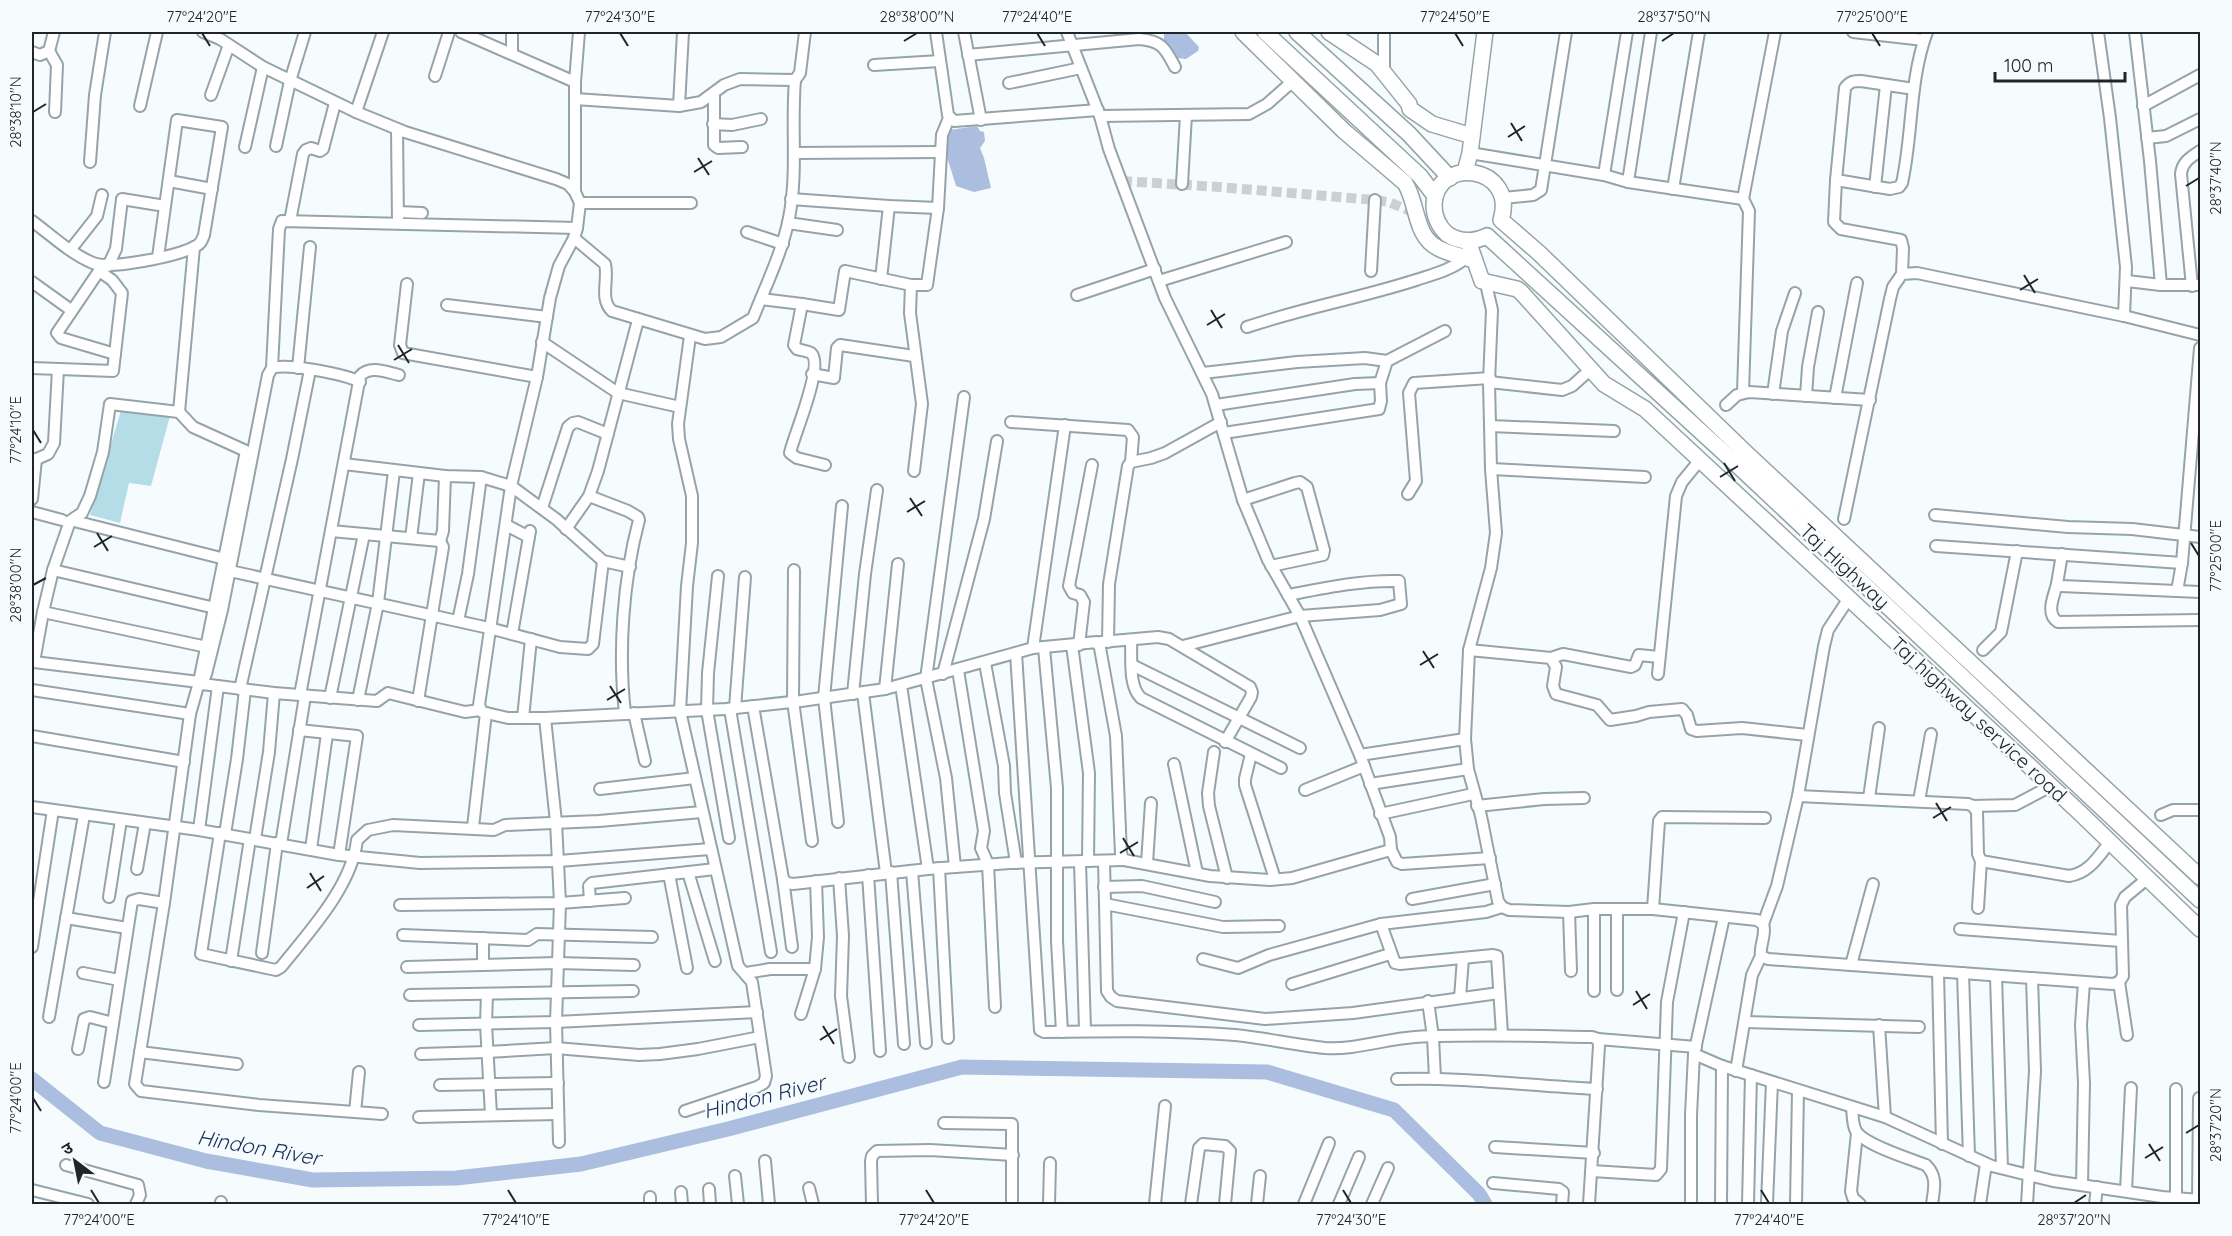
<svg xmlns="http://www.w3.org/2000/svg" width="2232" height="1236" viewBox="0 0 2232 1236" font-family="Quicksand,'Noto Sans Devanagari',sans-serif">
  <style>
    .green { fill: #b5dde8 }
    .water { fill: #abbedf }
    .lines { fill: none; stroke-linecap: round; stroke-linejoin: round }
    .river { stroke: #abbedf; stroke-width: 15 }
    .street-tunnel { stroke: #cbd1d3; stroke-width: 10; stroke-dasharray: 10 5; stroke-linecap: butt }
    .street-casing { stroke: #95a4a8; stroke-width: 14 }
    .secondary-casing { stroke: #95a4a8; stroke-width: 18 }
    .street { stroke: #fff; stroke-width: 10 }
    .secondary { stroke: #fff; stroke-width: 15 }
    .ticks { fill: none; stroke: #202628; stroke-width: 2 }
    .labels { text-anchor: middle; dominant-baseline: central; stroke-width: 4.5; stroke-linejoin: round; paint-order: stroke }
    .street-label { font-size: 20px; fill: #202628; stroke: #f6fcfe }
    .water-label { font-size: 21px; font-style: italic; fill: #182f59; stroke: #f6fcfe }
    .neatline { fill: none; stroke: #202628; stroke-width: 2 }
    .ticks-label { font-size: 15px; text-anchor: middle; fill: #202628 }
  </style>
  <rect width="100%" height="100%" fill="#f6fcfe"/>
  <path class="green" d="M122 407 170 416 151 486 129 483 120 523 90 515Z"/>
  <g class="water">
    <path d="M1164 32H1185L1199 47 1198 51 1186 59 1177 58 1164 40Z"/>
    <path d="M977 126 980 131 984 132 985 141 980 148 984 158 991 188 974 192 956 186 947 157 943 153V139L949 130Z"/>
  </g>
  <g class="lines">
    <path class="river" d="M32 1079 100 1133 206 1161 313 1180 456 1178 581 1164 728 1129 962 1067 1267 1072 1394 1110 1479 1194 1485 1204"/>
    <path class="street-tunnel" d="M1122 181 1219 187 1375 200 1389 202 1417 214"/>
    <g class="street-casing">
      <g id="street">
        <path d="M203 32 220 39 263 67 356 112 405 132 556 179 568 184 575 192"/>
        <path d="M461 32 575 82"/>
        <path d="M579 32 575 82V192L580 203 577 228 574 238 559 266 550 298 537 377 511 486 479 705 482 712 508 718H545L726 709 801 701 885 689 1033 648 1097 642 1100 648 1116 736 1121 854 1124 860 1210 876 1270 880 1292 878 1387 851 1391 850 1397 862 1402 864 1490 858"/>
        <path d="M936 32 948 115 954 121 1098 110"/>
        <path d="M964 32 981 120"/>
        <path d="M1067 32 1100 116 1109 149 1165 298 1212 394 1243 500 1268 560 1300 616 1360 755 1390 837 1391 850"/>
        <path d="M1853 32 1924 40"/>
        <path d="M2098 32 2110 118 2126 267 2124 316"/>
        <path d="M2135 32 2150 161 2161 285"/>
        <path d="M49 51 57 65 55 112"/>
        <path d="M32 52 40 55 49 51 54 32"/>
        <path d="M512 52V32"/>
        <path d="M968 55 1139 39C1162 41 1165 48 1175 67"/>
        <path d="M874 65 940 61"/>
        <path d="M1384 71V32"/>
        <path d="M435 76 449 32"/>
        <path d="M1009 83 1081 68"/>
        <path d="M714 93V145L718 148 742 147"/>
        <path d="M211 95 229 45"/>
        <path d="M575 99 679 106 701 102 724 85 740 79 795 80 800 73 805 32"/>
        <path d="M140 106 157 32"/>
        <path d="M679 106 683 32"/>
        <path d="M2143 106 2200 75"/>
        <path d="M356 112 383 32"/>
        <path d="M1100 116 1249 114 1267 104 1293 81"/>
        <path d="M713 124 732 125 761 119"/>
        <path d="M397 129 398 223"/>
        <path d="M2147 138 2166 136 2200 119"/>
        <path d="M276 146 290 81 305 32"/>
        <path d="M245 147 263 67"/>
        <path d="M794 153 941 152"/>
        <path d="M1470 153 1604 175 1628 182 1743 199 1749 211 1743 392"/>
        <path d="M90 162 95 95 105 32"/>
        <path d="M1604 175 1627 32"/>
        <path d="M1836 180 1845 88C1850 81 1854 81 1861 81L1914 89"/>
        <path d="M169 181 212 189"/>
        <path d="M1628 182 1651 32"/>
        <path d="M1182 184 1186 115"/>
        <path d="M1875 187 1886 85"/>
        <path d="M1673 189 1699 32"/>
        <path d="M1503 198 1533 195 1541 190 1566 32"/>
        <path d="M791 199 889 206 938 208"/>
        <path d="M1743 199 1775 32"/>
        <path d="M580 203H691"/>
        <path d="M398 212 422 213"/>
        <path d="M32 221C51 235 71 254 93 263 111 270 178 256 196 246 201 244 202 240 204 235L222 127 177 120 158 257"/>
        <path d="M290 221 303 154 306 150 311 148 320 151 323 149 335 103"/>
        <path d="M788 223 837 230"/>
        <path d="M747 232 783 244"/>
        <path d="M574 238 605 264C609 279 599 299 612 311L705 339 721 337 753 318C766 285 782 253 789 218 798 173 791 126 795 80"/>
        <path d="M71 249 97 216 102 195"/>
        <path d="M99 265V271L57 333 61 338 115 354"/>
        <path d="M108 266 116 249 122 199 165 206"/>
        <path d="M1371 271 1375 200"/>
        <path d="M1902 274 1903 248 1901 240 1841 229 1834 222 1836 180 1890 189 1899 187 1902 183C1913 134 1909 80 1927 32"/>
        <path d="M881 279 889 206"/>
        <path d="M1159 281 1286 242"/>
        <path d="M2127 281 2161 285H2200"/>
        <path d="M32 282 71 310"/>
        <path d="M407 284 400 345 403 353 537 377"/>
        <path d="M1486 284 1492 310 1489 382 1491 469 1496 533 1491 568 1469 650 1465 739 1468 769 1481 816 1498 901 1502 907 1509 910 1569 912 1594 909H1653L1757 920 1763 924C1767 935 1759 945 1761 956L1768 959 2113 984 2119 982 2123 976 2121 905 2125 897 2148 878"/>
        <path d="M2192 286 2181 174C2182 162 2191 157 2200 151"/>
        <path d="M1077 295 1155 269"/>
        <path d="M761 299 802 304 794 345 797 349C800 350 808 351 811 353 825 365 793 437 790 453L797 458 825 465"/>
        <path d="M802 304 839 310 845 271 911 285"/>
        <path d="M447 305 547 317"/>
        <path d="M1247 327C1303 308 1360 298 1416 280 1434 274 1451 270 1466 258"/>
        <path d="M542 342 618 393 680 407"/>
        <path d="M32 368 113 371 122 293 112 280 99 271"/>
        <path d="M272 368 279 229 282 221 577 228"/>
        <path d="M298 368 310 247"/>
        <path d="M1203 373 1297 362 1365 358 1387 361"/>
        <path d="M812 374 834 378 837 348 840 345 914 356"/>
        <path d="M360 382C345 374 287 363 272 368L268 375 222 610 206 674 202 684 198 686 190 714 164 903 135 1084 141 1091 259 1105 382 1114"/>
        <path d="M1489 382 1562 390 1572 386 1591 369"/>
        <path d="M1773 394 1782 331 1795 293"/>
        <path d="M1806 396 1808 367 1818 312"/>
        <path d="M1835 398 1857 283"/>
        <path d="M110 404 179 412 193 427 246 451 199 682 34 662 43 612 53 570 70 521 82 513 90 496 103 452Z"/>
        <path d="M1216 405 1355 384 1380 383"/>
        <path d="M1726 405 1737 395 1749 392 1870 400"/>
        <path d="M179 412 194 247"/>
        <path d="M1011 422 1128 430 1133 437 1131 462"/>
        <path d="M1490 426 1614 431"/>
        <path d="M1224 433 1379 409 1381 401 1380 383 1387 361 1445 331"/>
        <path d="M32 461 48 454 54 443 58 369"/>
        <path d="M344 464 445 476 481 477 511 486 556 519 603 561 630 567"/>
        <path d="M1491 469 1645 477"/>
        <path d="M914 471 922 404 910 313 911 285H927L938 208 942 135 949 118"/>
        <path d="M1408 494 1416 481 1409 393 1414 383 1490 378"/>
        <path d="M589 496 628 511 638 517 639 520C623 580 618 652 625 713"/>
        <path d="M32 499 36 459"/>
        <path d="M1243 500 1295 483 1300 482 1307 487 1324 550 1323 555 1271 566"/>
        <path d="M542 508 568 427 573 423 578 422 608 434"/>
        <path d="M32 512 62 520"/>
        <path d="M1935 515 2068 527 2132 529 2200 537"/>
        <path d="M1844 519 1890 299 1893 287 1902 274 1917 273 2124 316 2200 335"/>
        <path d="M74 521 225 559"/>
        <path d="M506 525 529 537"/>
        <path d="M566 529 589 496 598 471 638 320"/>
        <path d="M331 531 440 541 443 547 418 701"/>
        <path d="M411 538 419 473"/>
        <path d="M440 541 443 531 445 476"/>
        <path d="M1936 546 2182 563"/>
        <path d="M2062 554 2057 584 2061 586 2200 592"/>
        <path d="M53 570 215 608"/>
        <path d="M794 570 793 701 812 841"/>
        <path d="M230 571 489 628 560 647 588 649 593 644 603 561"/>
        <path d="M718 576 708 673 707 710 729 838"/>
        <path d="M2057 584C2054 596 2045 614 2058 622L2200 620"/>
        <path d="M2177 591 2182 563 2200 348"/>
        <path d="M43 612 207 647"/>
        <path d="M458 621 468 574 481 477"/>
        <path d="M512 634 530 531"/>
        <path d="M1131 640C1132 657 1128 686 1141 698L1281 768"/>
        <path d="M1101 642 1158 637 1169 639 1250 687 1252 692 1251 697 1225 742"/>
        <path d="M1108 642 1109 584 1128 466 1131 462 1151 458 1165 453 1221 422"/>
        <path d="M1072 645 1089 773 1088 861"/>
        <path d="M1079 645 1084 602 1080 595 1073 593 1069 586 1092 465"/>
        <path d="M1183 646 1300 616 1380 610 1401 604 1399 581C1361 580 1324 588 1288 595"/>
        <path d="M1033 648 1065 425"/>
        <path d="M1044 648 1057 788V941L1062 1032"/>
        <path d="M1469 650 1551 658 1556 667 1553 686 1556 694 1597 705 1610 720 1636 716 1649 712 1682 709 1687 715 1691 729 1697 731 1742 728 1807 735"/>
        <path d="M1983 650 2001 632 2017 551"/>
        <path d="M1016 653 1040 1030 1044 1032C1107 1031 1171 1030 1235 1035 1265 1038 1295 1045 1325 1048 1355 1050 1385 1039 1415 1037 1474 1034 1533 1036 1592 1037L1598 1039 1599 1046 1589 1204"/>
        <path d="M1551 658 1563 654 1631 667 1635 665 1639 655 1659 657"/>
        <path d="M985 663 1004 766 1005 793 1016 863"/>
        <path d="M1132 665 1300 748"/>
        <path d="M958 670 984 831 981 848 988 864 995 1007"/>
        <path d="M943 674 984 519 997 441"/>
        <path d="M1658 674 1676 496 1682 482 1700 460"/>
        <path d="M202 684 274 693 377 701 388 693 465 712 480 710"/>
        <path d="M901 685 928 869"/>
        <path d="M240 689 292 459 310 370"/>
        <path d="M885 689 898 564"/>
        <path d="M32 690 190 714"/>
        <path d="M863 693 886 873"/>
        <path d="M853 694 865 574 877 490"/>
        <path d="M300 695 360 376C370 365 386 372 399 375"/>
        <path d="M330 698 364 534"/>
        <path d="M358 700 378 603 394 471"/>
        <path d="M753 706 783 879 787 883 793 884 928 869 1010 863 1124 860"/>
        <path d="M735 708 745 577"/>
        <path d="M730 709 771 952"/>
        <path d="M634 713 645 761"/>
        <path d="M523 718 531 639"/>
        <path d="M545 718 556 822 560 903 556 1022 559 1142"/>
        <path d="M299 730 357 736 339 855"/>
        <path d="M32 736 184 762"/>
        <path d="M1214 752 1208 793 1209 806 1227 878"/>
        <path d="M1251 754 1245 779V785L1275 879"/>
        <path d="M1360 755 1465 739"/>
        <path d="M1174 764 1197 873"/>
        <path d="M1370 784 1468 769"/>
        <path d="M600 789 695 778"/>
        <path d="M1305 790 1364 766"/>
        <path d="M1798 796 1968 804 1973 806 1977 812 1978 854 1981 861 2069 876C2089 873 2098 857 2110 842"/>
        <path d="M1869 798 1879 728"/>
        <path d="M1919 801 1931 734"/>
        <path d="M1477 806 1544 799 1584 798"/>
        <path d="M1973 806 2015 805 2051 786"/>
        <path d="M32 807 199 830 339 855 420 863 559 861 710 849"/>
        <path d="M1380 814 1473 794"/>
        <path d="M2161 815 2173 810H2200"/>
        <path d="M838 822 824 698 842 506"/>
        <path d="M473 827 486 713"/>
        <path d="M199 830 218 686"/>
        <path d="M220 833 201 954 276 970 281 967C309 932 352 886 357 840L368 830 393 825 494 830 505 825 599 821 702 812"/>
        <path d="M225 834 237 759 245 690"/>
        <path d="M255 839 269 752 274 693"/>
        <path d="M281 844 305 696"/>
        <path d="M311 849 327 734"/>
        <path d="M1104 861 1107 991 1111 997 1117 1001 1265 1019 1353 1013 1499 993"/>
        <path d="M1080 862 1085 1030"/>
        <path d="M1147 863 1151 803"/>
        <path d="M955 867 946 778 926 679 964 397"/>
        <path d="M939 868 948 1038"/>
        <path d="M137 869 145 823"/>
        <path d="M912 871 926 1043"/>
        <path d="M688 872 715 961"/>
        <path d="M891 872 904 1044"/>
        <path d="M669 874 687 968"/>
        <path d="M868 875 880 1051"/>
        <path d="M839 878 843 936 841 996 849 1057"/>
        <path d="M783 879 792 947"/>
        <path d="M1104 887 1142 886 1215 902"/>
        <path d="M109 897 121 820"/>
        <path d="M1412 899 1495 884"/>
        <path d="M590 901 589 886 592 883 715 869"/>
        <path d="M1105 904 1223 927 1279 926"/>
        <path d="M400 905 560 903 625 898"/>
        <path d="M1978 908 1981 861"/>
        <path d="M1594 909V991"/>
        <path d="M1653 909 1659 821 1662 817 1765 818"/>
        <path d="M1569 912 1571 971"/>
        <path d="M66 918 127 928"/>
        <path d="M1381 924 1395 963 1400 964 1493 955 1497 956 1502 1034"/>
        <path d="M1763 924 1777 886 1798 796 1824 646 1828 630 1849 598"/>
        <path d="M1960 929 2121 941"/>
        <path d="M403 935 528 940 537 934 652 937"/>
        <path d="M483 938V965"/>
        <path d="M32 947 53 810"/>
        <path d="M262 953 277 843"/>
        <path d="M1203 959 1238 968 1269 955 1381 924 1486 912 1502 907"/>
        <path d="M231 961 250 839"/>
        <path d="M1851 965 1873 884"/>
        <path d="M407 967 558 963 634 965"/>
        <path d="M1938 972 1942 1144"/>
        <path d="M83 973 119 980"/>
        <path d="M746 973 770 969H815"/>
        <path d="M1963 973 1969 1156"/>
        <path d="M1996 976 2002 1168"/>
        <path d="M2119 982 2127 1035"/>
        <path d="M1292 984 1390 954"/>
        <path d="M1617 990V909"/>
        <path d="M487 994 486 1024 491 1115"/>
        <path d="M410 995 633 991"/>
        <path d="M1460 998 1463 958"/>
        <path d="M1428 1001 1433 1037 1435 1078"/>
        <path d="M801 1014 815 969 818 937 816 881"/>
        <path d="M49 1017 84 815"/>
        <path d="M1746 1022 1919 1027"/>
        <path d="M419 1025 556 1022 757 1012"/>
        <path d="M1879 1025 1885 1117"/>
        <path d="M1598 1039 1696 1047"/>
        <path d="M78 1049 84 1019 90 1017 113 1023"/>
        <path d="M140 1052 237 1064"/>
        <path d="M421 1054 487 1052 556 1048 639 1055 660 1054 698 1049 760 1037"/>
        <path d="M1694 1054 1722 1066 1885 1117 1992 1166 2053 1181 2162 1197 2200 1200"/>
        <path d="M1736 1071 1752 975 1761 956"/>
        <path d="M1397 1079C1465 1077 1530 1086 1597 1089"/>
        <path d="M104 1082 132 901 139 899 164 903"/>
        <path d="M440 1085 558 1083"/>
        <path d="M1852 1107C1853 1115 1852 1124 1856 1131 1864 1145 1911 1159 1926 1165 1938 1177 1934 1189 1932 1204"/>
        <path d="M685 1111 757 1087 764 1083 766 1076 752 982 738 966 680 711 687 586 692 543V496L679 439 678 424 690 336"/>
        <path d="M355 1112 359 1072"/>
        <path d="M419 1117 558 1114"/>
        <path d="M944 1123 1012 1124V1204"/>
        <path d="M1857 1133 1851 1191 1853 1198 1860 1204"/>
        <path d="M1495 1147 1594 1153"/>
        <path d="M765 1161 769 1204"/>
        <path d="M66 1165 138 1185 140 1195 136 1204"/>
        <path d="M1592 1171 1656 1175 1661 1169 1667 1002 1684 912"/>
        <path d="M735 1176 738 1204"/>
        <path d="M1493 1183 1559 1189 1563 1192 1562 1204"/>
        <path d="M2082 1185 2084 1083 2081 1025 2084 982"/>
        <path d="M809 1188 813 1204"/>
        <path d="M709 1189 710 1204"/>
        <path d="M32 1190 88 1204"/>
        <path d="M2126 1191 2131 1088"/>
        <path d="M681 1192 682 1204"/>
        <path d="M650 1197V1204"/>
        <path d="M2176 1198V1089"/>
        <path d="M2198 1200 2199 1098"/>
        <path d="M1767 1203 1772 1082"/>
        <path d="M221 1204V1202"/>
        <path d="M872 1204 871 1161 872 1156 877 1151 930 1150 1013 1155"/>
        <path d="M1049 1204 1050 1163"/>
        <path d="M1155 1204 1165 1106"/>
        <path d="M1191 1204 1199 1148 1203 1144 1225 1146 1230 1151 1225 1204"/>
        <path d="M1257 1204 1260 1176"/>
        <path d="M1304 1204 1329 1143"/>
        <path d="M1339 1204 1359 1157"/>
        <path d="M1372 1204 1388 1168"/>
        <path d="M1691 1204V1115L1694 1054 1724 917"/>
        <path d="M1721 1204 1722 1066"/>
        <path d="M1748 1204 1751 1075"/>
        <path d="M1796 1204 1798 1091"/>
        <path d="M1980 1204 1986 1164"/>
        <path d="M2027 1204 2035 1071 2032 978"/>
        <path d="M2095 1204 2097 1187"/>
      </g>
    </g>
    <g class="secondary-casing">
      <g id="secondary">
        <path d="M1243 32 1344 131 1405 183C1418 203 1414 236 1438 248 1449 254 1462 256 1474 260"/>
        <path d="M1265 32 1420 176 1435 196"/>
        <path d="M1297 32 1409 134 1450 178"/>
        <path d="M1329 32 1377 64 1409 104 1410 109 1432 124 1472 136"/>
        <path d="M1465 172 1470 153 1485 32"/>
        <path d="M1468 241 1482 281 1517 289 1521 292 1604 384 1645 409 2079 812 2200 929"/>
        <path d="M2200 877 1745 452 1539 253 1501 220C1518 166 1436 154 1434 205 1434 216 1439 227 1447 234 1460 243 1474 242 1487 236L1733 461 2200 900"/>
      </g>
    </g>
    <use href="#street" class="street"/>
    <use href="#secondary" class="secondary"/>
  </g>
  <path class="ticks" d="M202 33 210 46M620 33 628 46M1037 33 1045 46M1455 33 1463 46M1872 33 1880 46M904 41 917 33M1662 41 1674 33M33 112 46 104M1511 123 1522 141M1508 137 1525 126M698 158 709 175M694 172 712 161M2186 186 2199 178M2024 275 2035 293M2020 290 2038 279M1211 310 1222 328M1207 325 1225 314M398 345 409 363M394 360 412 349M33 430 41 443M1724 463 1735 481M1720 477 1738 466M910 498 922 516M907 512 925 501M97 533 108 551M2191 543 2199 556M94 547 112 536M33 585 46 578M1423 651 1434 668M1420 665 1438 654M610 686 621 703M607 700 625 689M1936 803 1947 821M1933 818 1951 807M1123 838 1134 856M1120 853 1138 842M310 873 321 891M307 888 324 876M1636 991 1647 1009M1633 1005 1650 994M823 1026 834 1044M820 1040 837 1029M33 1098 41 1111M2186 1133 2199 1125M2149 1144 2160 1161M2145 1158 2163 1147M91 1190 99 1203M508 1190 516 1203M926 1190 934 1203M1343 1190 1351 1203M1761 1190 1769 1203M2074 1203 2086 1195"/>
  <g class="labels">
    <g class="street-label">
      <text transform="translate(1845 566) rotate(43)">Taj Highway</text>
      <text transform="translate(1979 719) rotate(43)">Taj highway service road</text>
    </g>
    <g class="water-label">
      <text transform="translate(764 1096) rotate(-14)">Hindon River</text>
      <text transform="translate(259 1147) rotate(10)">Hindon River</text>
    </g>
  </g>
  <rect width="2232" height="1236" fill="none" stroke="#f6fcfe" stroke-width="66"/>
  <g transform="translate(75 1161) rotate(328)" stroke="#f6fcfe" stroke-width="4.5" paint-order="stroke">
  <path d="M0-4.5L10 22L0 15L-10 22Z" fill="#202628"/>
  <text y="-9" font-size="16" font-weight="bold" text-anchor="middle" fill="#202628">उ</text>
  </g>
  <path d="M1995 72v9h130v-9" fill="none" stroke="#202628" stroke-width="3"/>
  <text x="2004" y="72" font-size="18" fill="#202628" stroke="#f6fcfe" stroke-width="4.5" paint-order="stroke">100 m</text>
  <rect x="33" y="33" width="2166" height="1170" class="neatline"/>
  <g class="ticks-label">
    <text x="202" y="22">77°24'20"E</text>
    <text x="620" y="22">77°24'30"E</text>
    <text x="917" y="22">28°38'00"N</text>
    <text x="1037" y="22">77°24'40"E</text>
    <text x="1455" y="22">77°24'50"E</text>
    <text x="1674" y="22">28°37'50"N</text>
    <text x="1872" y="22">77°25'00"E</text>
    <text transform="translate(16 112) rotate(-90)" y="5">28°38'10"N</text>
    <text transform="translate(2216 178) rotate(-90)" y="5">28°37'40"N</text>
    <text transform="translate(16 430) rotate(-90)" y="5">77°24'10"E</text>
    <text transform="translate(2216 556) rotate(-90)" y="5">77°25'00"E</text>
    <text transform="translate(16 585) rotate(-90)" y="5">28°38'00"N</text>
    <text transform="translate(16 1098) rotate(-90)" y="5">77°24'00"E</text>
    <text transform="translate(2216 1125) rotate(-90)" y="5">28°37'20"N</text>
    <text x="99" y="1225">77°24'00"E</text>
    <text x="516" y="1225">77°24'10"E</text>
    <text x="934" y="1225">77°24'20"E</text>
    <text x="1351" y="1225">77°24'30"E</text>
    <text x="1769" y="1225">77°24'40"E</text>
    <text x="2074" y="1225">28°37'20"N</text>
  </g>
</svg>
